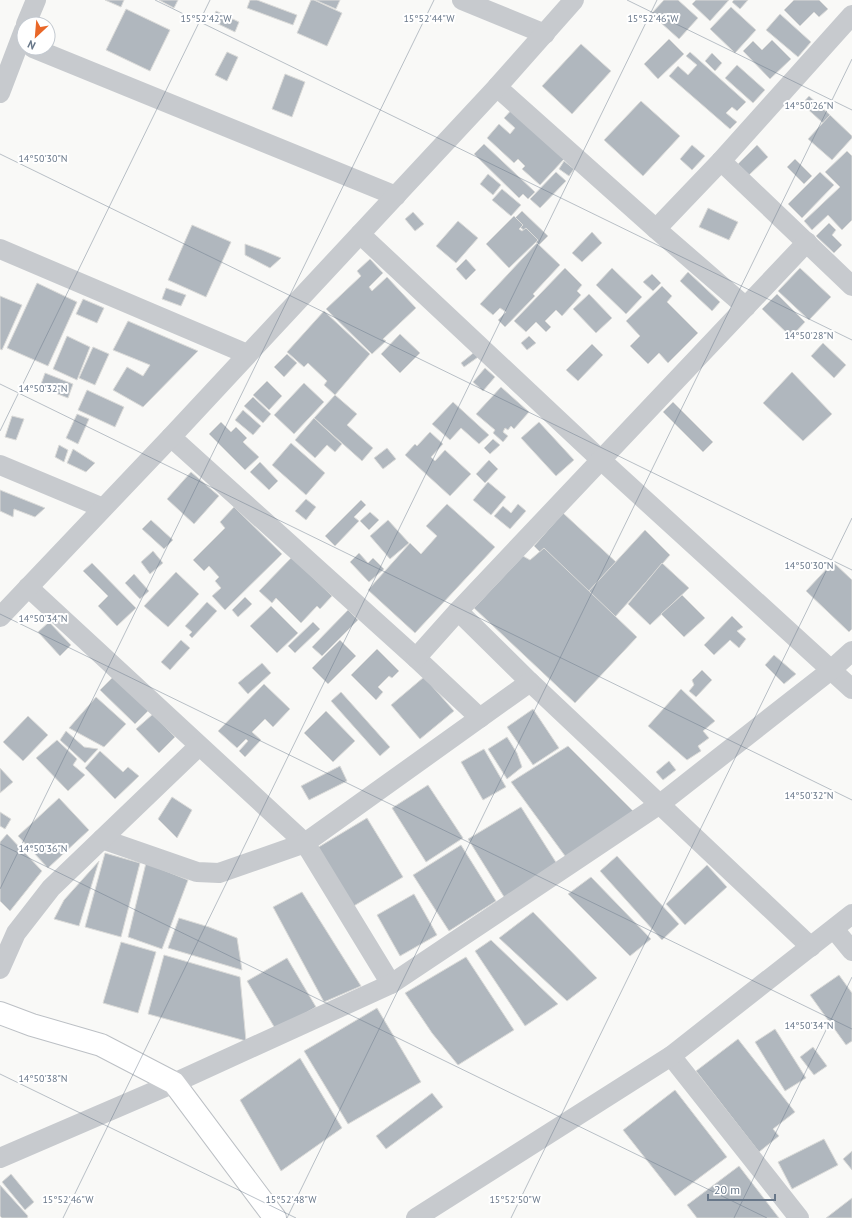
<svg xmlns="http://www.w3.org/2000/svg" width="852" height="1218" viewBox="0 0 852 1218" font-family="'PT Sans',sans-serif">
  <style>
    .building { fill: #b0b7be; stroke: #dbdbd9 }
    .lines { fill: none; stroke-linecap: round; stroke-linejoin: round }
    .secondary-casing { stroke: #bcc0c5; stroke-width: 24 }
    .street { stroke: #c7cace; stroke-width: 20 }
    .secondary { stroke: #fff; stroke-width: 22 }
    .ticks { fill: none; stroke: #687789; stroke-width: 1; stroke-opacity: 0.45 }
    .ticks-label { font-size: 10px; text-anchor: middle; fill: #687789; stroke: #fff; stroke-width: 4; stroke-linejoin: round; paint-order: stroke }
  </style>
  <rect width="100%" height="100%" fill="#f9f9f7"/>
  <g class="building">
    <path d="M105 0H124L121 7Z"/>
    <path d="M159 0H178L174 8Z"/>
    <path d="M250 0H257L297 15 293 25 247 8Z"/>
    <path d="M311 0H314L342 13 327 46 297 33Z"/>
    <path d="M315 0H340L336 9Z"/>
    <path d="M664 0H678L698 18 679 39 651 14Z"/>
    <path d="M696 0H729L710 21 692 4Z"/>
    <path d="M734 0H748L740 9 732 2Z"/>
    <path d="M794 0H819L828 9 819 17 814 12 800 26 784 10Z"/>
    <path d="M731 7 756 30 735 53 710 29Z"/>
    <path d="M126 9 170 30 150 71 106 50Z"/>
    <path d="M216 11 239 22 235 32 212 21Z"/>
    <path d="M780 14 811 42 798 57 766 30Z"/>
    <path d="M669 39 684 54 658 79 644 64Z"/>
    <path d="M772 40 791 59 770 79 743 51 753 41 762 50Z"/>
    <path d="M581 44 611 71 572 114 542 86Z"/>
    <path d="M227 52 238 57 227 81 215 75Z"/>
    <path d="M690 52 746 102 737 111 732 107 726 113 737 122 730 129 669 76 678 66 688 75 697 65 686 56Z"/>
    <path d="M712 53 722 63 715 71 705 61Z"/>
    <path d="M737 65 765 90 753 103 725 78Z"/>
    <path d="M285 74 305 82 292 117 272 109Z"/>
    <path d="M809 96 830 115 823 123 802 104Z"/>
    <path d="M641 101 680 136 643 176 604 140Z"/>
    <path d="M515 106 565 158 540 185 522 169 525 166 518 159 514 163 487 138 499 124 510 134 515 128 504 118Z"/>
    <path d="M830 115 852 136V138L832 160 808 139Z"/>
    <path d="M484 144 535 192 528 199 523 194 519 198 474 154Z"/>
    <path d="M692 145 705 156 692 170 680 159Z"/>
    <path d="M757 145 768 157 749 175 738 164Z"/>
    <path d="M847 151 852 156V220L842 230 828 215 812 230 804 221 840 187 825 172Z"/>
    <path d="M795 159 812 176 804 184 787 167Z"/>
    <path d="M564 161 574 169 569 176 559 169Z"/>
    <path d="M556 172 566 181 540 208 530 199Z"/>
    <path d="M820 172 834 185 802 218 788 204Z"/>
    <path d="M488 174 501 185 493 195 480 184Z"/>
    <path d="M502 189 521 205 511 216 492 200Z"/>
    <path d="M708 208 738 222 729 240 699 227Z"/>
    <path d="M522 211 548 236 539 245 513 220Z"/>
    <path d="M413 212 424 224 415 231 405 219Z"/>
    <path d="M514 216 523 225 519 229 522 231 526 228 538 240 509 268 486 244Z"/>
    <path d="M458 221 478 238 456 263 436 246Z"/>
    <path d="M829 223 836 230 832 235 842 245 834 253 816 236Z"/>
    <path d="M192 225 231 242 206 297 168 280Z"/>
    <path d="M592 232 602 243 582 262 572 253Z"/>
    <path d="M537 243 560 265 533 294 535 296 505 327 498 320 506 312 500 308 493 315 480 304Z"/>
    <path d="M245 244 262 250 281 258 270 268 245 255Z"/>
    <path d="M370 259 383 273 369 287 372 291 387 277 416 308 383 339 386 341 372 354 326 309 361 276 357 271Z"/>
    <path d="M466 259 476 270 466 280 456 269Z"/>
    <path d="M565 268 582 285 577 291 581 295 562 316 556 310 545 321 551 327 546 332 536 322 526 332 514 321Z"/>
    <path d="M612 268 642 297 626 314 596 285Z"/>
    <path d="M800 268 831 297 809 320 778 291Z"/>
    <path d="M688 272 720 302 712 311 680 281Z"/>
    <path d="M652 274 661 283 653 291 643 282Z"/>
    <path d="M37 283 77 302 48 366 7 348Z"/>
    <path d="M662 286 672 296 667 302 698 333 668 363 659 353 648 364 630 346 640 336 626 321Z"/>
    <path d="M166 288 186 295 181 306 162 299Z"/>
    <path d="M589 294 612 318 596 333 573 309Z"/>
    <path d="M777 294 805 322 791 337 762 309Z"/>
    <path d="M0 296 22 305 2 350 0 349Z"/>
    <path d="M83 299 104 308 97 323 76 314Z"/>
    <path d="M324 311 370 354 335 395 324 385 327 381 308 363 304 367 287 352Z"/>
    <path d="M128 321 198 351 143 407 113 390 127 367 143 376 150 365 113 350Z"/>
    <path d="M400 334 420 353 400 373 381 354Z"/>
    <path d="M67 336 90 347 77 380 53 369Z"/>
    <path d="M529 336 536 343 527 350 521 343Z"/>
    <path d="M823 343 846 365 834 378 811 356Z"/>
    <path d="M592 344 603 355 578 381 566 370Z"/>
    <path d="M93 347 109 354 95 385 79 378Z"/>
    <path d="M477 350 481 355 464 367 461 363Z"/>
    <path d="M287 354 297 363 284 377 274 367Z"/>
    <path d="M485 368 495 377 483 391 473 382Z"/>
    <path d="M792 372 832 414 803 441 763 403Z"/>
    <path d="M45 373 73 384 68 398 40 387Z"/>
    <path d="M267 381 282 396 269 410 253 395Z"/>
    <path d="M304 383 324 402 294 434 274 415Z"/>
    <path d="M501 387 529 412 514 429 511 426 508 430 505 428 503 432 508 436 503 442 493 433 495 430 476 414Z"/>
    <path d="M87 390 124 407 115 427 78 410Z"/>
    <path d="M335 395 357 414 347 425 373 448 362 461 314 418Z"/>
    <path d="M253 397 271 414 263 423 244 406Z"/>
    <path d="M453 402 489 435 479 444 461 428 450 440 432 424Z"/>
    <path d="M673 402 713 442 703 452 663 412Z"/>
    <path d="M243 410 261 426 253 435 235 420Z"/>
    <path d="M77 414 89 419 78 444 66 438Z"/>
    <path d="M12 416 24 419 16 440 5 437Z"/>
    <path d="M314 418 342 444 335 452 327 445 315 458 295 440Z"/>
    <path d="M221 422 231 432 236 427 247 438 243 442 259 457 245 470 209 434Z"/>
    <path d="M539 422 574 460 556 476 521 438Z"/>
    <path d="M430 432 443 444 431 457 435 461 445 450 471 474 450 496 405 455 415 444 417 446Z"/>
    <path d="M493 439 500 445 490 454 484 448Z"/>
    <path d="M291 443 325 473 306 495 272 465Z"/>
    <path d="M59 445 68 450 64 462 55 457Z"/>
    <path d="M387 448 396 459 383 469 374 458Z"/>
    <path d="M73 449 95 463 86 472 67 463Z"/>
    <path d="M489 460 498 469 485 483 476 474Z"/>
    <path d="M260 462 278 481 269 490 250 472Z"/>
    <path d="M191 472 219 496 194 524 167 499Z"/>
    <path d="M488 482 506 497 491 515 473 500Z"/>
    <path d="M0 490 45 508 35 517 14 509 13 517 0 511Z"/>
    <path d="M306 499 316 507 306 520 295 511Z"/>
    <path d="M361 500 366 505 354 517 359 521 335 546 325 536Z"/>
    <path d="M447 504 495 547 415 633 368 590 410 543 421 554 437 536 426 526Z"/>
    <path d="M518 504 526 511 510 529 494 516 503 506 511 513Z"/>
    <path d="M234 507 282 554 225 610 212 596 221 588 215 581 219 577 209 566 204 571 193 560 225 528 220 522Z"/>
    <path d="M370 512 379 520 369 530 360 521Z"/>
    <path d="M563 513 616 562 588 592 544 548 540 552 534 546Z"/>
    <path d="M151 520 173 540 164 549 142 529Z"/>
    <path d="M388 520 409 543 390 559 370 536Z"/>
    <path d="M645 530 670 555 615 617 588 592Z"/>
    <path d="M544 548 637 637 575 703 474 608 523 556 530 560Z"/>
    <path d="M153 551 163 563 150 574 141 562Z"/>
    <path d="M359 553 368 563 373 558 384 569 369 582 350 562Z"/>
    <path d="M292 557 332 596 320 609 317 606 301 623 276 598 272 603 259 591Z"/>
    <path d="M833 562 852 580V629L849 632 806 591Z"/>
    <path d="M92 563 136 608 117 626 98 606 108 596 83 571Z"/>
    <path d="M662 563 689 588 650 625 628 604Z"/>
    <path d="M176 572 199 594 168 627 144 606Z"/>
    <path d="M134 574 149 591 140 599 125 583Z"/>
    <path d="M682 595 705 618 684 637 661 614Z"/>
    <path d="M245 597 252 604 238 617 232 610Z"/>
    <path d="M207 602 217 611 192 638 189 635 192 632 185 626Z"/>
    <path d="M271 606 298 633 277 653 250 626Z"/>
    <path d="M348 610 358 620 322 656 312 647Z"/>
    <path d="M732 616 743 627 737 631 746 639 739 648 730 640 714 655 704 645Z"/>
    <path d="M49 622 71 645 60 656 38 632Z"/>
    <path d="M313 622 320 629 295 653 288 646Z"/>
    <path d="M181 640 190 648 170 670 161 662Z"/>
    <path d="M340 640 356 656 328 684 312 668Z"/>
    <path d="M377 649 399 671 392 678 389 676 378 687 383 692 376 700 351 675Z"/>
    <path d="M774 655 796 674 784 684 765 665Z"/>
    <path d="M262 663 271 673 248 694 238 683Z"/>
    <path d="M702 670 712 680 696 697 689 691 694 685 692 680Z"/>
    <path d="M113 677 149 710 135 724 100 690Z"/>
    <path d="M424 677 454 711 420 739 391 705Z"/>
    <path d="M264 684 290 709 273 727 265 719 252 732 261 740 245 757 239 751 248 741 246 739 237 748 218 731Z"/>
    <path d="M681 689 715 721 703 731 709 738 698 746 701 751 687 760 648 726Z"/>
    <path d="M341 692 390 747 380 756 331 701Z"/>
    <path d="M96 697 126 724 104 747 69 728Z"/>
    <path d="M533 709 559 748 533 765 507 727Z"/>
    <path d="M326 711 355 741 333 762 304 733Z"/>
    <path d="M153 714 175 737 159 753 136 729Z"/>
    <path d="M28 716 48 735 23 761 3 742Z"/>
    <path d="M66 731 84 747 98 749 85 763 60 740Z"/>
    <path d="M507 737 517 753 522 767 507 779 488 749Z"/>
    <path d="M57 740 77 759 73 765 85 775 68 791 36 758Z"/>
    <path d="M568 746 639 817 568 860 511 782Z"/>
    <path d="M484 749 506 787 483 800 461 762Z"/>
    <path d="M100 751 123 772 128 767 139 776 115 799 85 768Z"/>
    <path d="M669 761 676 770 663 780 656 772Z"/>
    <path d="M340 766 347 781 309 800 301 786Z"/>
    <path d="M0 768 13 782 0 793Z"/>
    <path d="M428 785 463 838 426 862 392 808Z"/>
    <path d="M172 797 192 810 177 838 158 819Z"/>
    <path d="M59 798 89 830 48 868 18 836Z"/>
    <path d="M521 807 559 867 506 900 468 839Z"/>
    <path d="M0 812 11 819 5 829 0 826Z"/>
    <path d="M367 818 403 877 352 907 317 848Z"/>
    <path d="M7 834 42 871 10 911 0 901V842Z"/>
    <path d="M461 845 496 901 449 931 413 875Z"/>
    <path d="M105 853 140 863 121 937 85 927Z"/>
    <path d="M617 856 679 924 662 940 600 871Z"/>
    <path d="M99 861 79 926 54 919 64 900Z"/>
    <path d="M146 863 188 880 162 949 128 937Z"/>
    <path d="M707 865 727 887 685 925 666 904Z"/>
    <path d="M591 877 651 939 630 956 568 894Z"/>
    <path d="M302 892 361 986 324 1002 273 907Z"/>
    <path d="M414 894 437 935 400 956 377 915Z"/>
    <path d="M533 912 597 978 567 1001 499 938Z"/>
    <path d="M179 918 209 927 237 938 242 970 168 948Z"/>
    <path d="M491 940 558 1004 525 1026 475 951Z"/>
    <path d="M121 942 156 952 138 1013 103 1003Z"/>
    <path d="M164 955 240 977 246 1041 148 1014Z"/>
    <path d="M466 957 514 1030 458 1065 432 1033 405 993Z"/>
    <path d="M287 958 316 1007 276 1030 247 981Z"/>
    <path d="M839 975 852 993V1041L846 1045 810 995Z"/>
    <path d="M377 1008 421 1082 348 1124 304 1051Z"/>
    <path d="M775 1029 806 1078 785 1091 755 1042Z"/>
    <path d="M738 1039 795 1112 773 1129 779 1136 759 1152 696 1071Z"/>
    <path d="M813 1047 827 1066 814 1075 800 1057Z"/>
    <path d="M300 1058 342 1128 281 1171 240 1100Z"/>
    <path d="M675 1090 727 1157 675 1196 623 1130Z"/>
    <path d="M432 1093 443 1107 386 1149 376 1136Z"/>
    <path d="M824 1139 838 1165 792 1189 778 1162Z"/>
    <path d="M852 1151V1170L843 1159Z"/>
    <path d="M739 1166 779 1218H697L687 1205Z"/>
    <path d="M11 1174 34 1202 25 1210 2 1182Z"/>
    <path d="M0 1185 28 1216 27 1218H2L0 1216Z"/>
    <path d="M852 1198V1218H826Z"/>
  </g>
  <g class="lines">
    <g class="secondary-casing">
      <path id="secondary" d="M0 1013 32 1025 101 1045 174 1083 275 1218"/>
    </g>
    <g class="street">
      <path d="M462 0 545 34"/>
      <path d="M26 24 36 0"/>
      <path d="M33 48 396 196"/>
      <path d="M497 87 656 229 746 307"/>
      <path d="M0 93 24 30"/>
      <path d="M721 161 852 286"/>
      <path d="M656 229 721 161 852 15"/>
      <path d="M360 234 601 460 852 689"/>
      <path d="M0 249 247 354"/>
      <path d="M171 437 416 658 480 718"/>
      <path d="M0 465 103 508"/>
      <path d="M28 587 305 843 391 984"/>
      <path d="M458 611 530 682 811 947"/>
      <path d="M0 617 171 437 497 87 574 0"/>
      <path d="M416 658 458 611 807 242"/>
      <path d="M102 839 197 872 219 873 305 843 530 682"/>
      <path d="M834 929 852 951"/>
      <path d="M0 969 16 933 51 888 199 746"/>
      <path d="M671 1056 799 1218"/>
      <path d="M0 1158 174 1083 391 984 660 804 831 670 852 651"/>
      <path d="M416 1218 671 1056 852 914"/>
    </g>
    <use href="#secondary" class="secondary"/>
  </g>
  <path class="ticks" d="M155 0 852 340M627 0 852 110M0 154 852 570M0 384 852 800M0 431 210 0M0 614 852 1029M0 844 767 1218M0 889 434 0M0 1074 296 1218M63 1218 657 0M287 1218 852 59M511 1218 852 518M734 1218 852 977"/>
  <g class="ticks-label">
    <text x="206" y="22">15°52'42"W</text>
    <text x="429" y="22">15°52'44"W</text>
    <text x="653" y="22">15°52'46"W</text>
    <text x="809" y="109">14°50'26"N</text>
    <text x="43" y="162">14°50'30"N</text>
    <text x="809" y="339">14°50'28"N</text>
    <text x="43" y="392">14°50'32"N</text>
    <text x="809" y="569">14°50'30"N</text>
    <text x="43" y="622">14°50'34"N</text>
    <text x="809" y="799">14°50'32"N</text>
    <text x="43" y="852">14°50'36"N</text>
    <text x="809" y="1029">14°50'34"N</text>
    <text x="43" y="1082">14°50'38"N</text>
    <text x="68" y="1203">15°52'46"W</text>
    <text x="291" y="1203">15°52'48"W</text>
    <text x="515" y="1203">15°52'50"W</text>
  </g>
  <g transform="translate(36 36) rotate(206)"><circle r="19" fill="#ffffff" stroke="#c3c9d0"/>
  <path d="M0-3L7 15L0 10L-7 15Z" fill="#e96728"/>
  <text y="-6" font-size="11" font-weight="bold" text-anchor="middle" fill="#687789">N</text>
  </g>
  <path d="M708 1194v6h67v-6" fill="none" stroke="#687789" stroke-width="2"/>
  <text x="714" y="1194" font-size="12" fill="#687789" stroke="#ffffff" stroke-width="3" paint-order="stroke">20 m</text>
</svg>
